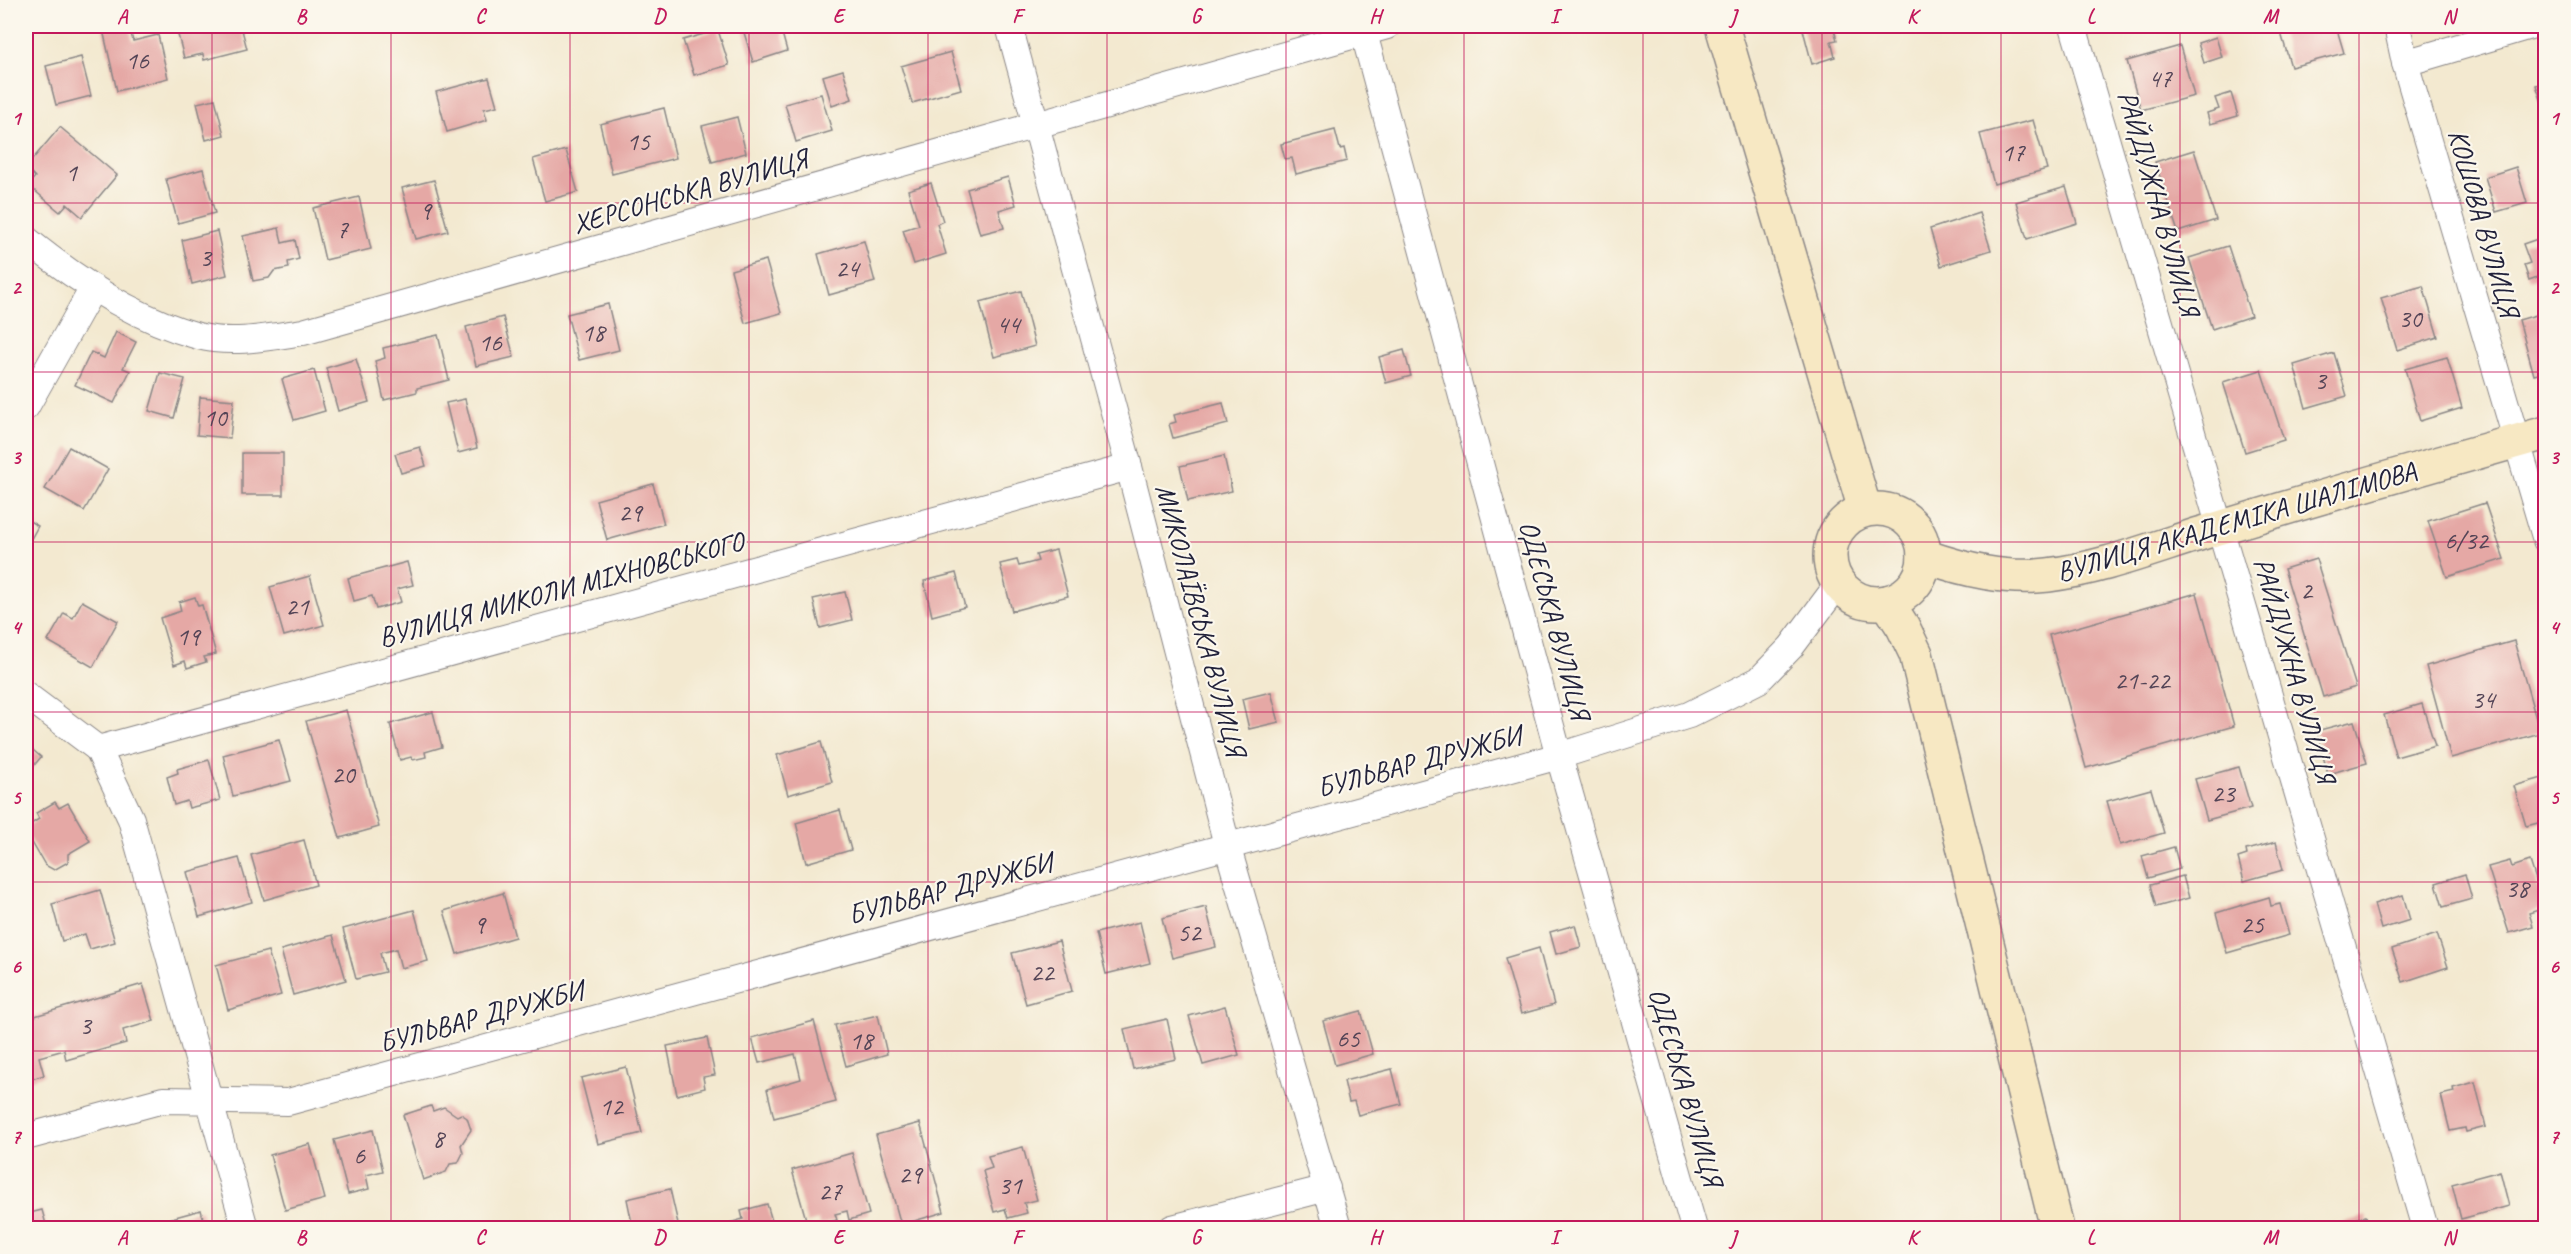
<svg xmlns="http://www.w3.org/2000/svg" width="2571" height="1254" viewBox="0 0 2571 1254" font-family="Caveat,sans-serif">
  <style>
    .building { fill: #e5a8a5 }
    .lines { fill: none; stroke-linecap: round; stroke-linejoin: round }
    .street-casing { stroke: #8a8686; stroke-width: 28 }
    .secondary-casing { stroke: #8a8686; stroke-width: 36 }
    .street { stroke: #fff; stroke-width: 26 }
    .secondary { stroke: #f7e8c3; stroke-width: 33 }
    .grid { fill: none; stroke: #c2185b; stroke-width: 1.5; stroke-opacity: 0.55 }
    .labels { text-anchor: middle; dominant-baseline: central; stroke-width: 4.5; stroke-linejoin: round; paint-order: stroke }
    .number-label { font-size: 26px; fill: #534456 }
    .street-label { font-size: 28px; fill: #22223b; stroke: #fbf7ec }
    .neatline { fill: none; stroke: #c2185b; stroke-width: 2 }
    .grid-label { font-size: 20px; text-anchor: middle; font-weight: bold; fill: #c2185b }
  </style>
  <rect width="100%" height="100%" fill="#fbf7ec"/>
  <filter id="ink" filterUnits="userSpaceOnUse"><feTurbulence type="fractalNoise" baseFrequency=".0167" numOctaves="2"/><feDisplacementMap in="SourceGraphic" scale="12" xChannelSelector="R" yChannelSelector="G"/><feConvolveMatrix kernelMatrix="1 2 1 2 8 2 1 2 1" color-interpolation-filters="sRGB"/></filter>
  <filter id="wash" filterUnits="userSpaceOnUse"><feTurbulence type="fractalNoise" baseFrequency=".008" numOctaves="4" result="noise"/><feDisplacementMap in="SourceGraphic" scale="24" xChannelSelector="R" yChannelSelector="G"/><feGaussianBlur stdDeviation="1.35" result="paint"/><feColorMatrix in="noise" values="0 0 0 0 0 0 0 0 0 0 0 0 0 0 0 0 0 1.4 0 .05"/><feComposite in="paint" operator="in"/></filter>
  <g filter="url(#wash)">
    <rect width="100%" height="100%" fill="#f3e9d0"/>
    <g id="blocks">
      <g class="building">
        <path d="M120 26H129L133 41 158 35 168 78 117 91 103 30Z"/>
        <path d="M180 26H241L247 49 204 60 203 54 184 58 176 27Z"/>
        <path d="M742 26H780L787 51 753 62Z"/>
        <path d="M1802 26H1833L1837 40 1831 41 1835 57 1812 64Z"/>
        <path d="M2279 26H2336L2344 53 2291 67Z"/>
        <path d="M718 30 729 65 694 75 683 40Z"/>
        <path d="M2216 37 2222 57 2204 63 2198 43Z"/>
        <path d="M2180 46 2194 96 2141 110 2127 61Z"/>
        <path d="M951 52 961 89 912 103 901 66Z"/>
        <path d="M81 57 91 96 56 105 46 66Z"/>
        <path d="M843 70 852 99 832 106 823 76Z"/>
        <path d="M489 78 497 106 484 109 487 120 447 132 436 92Z"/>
        <path d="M2546 82V112H2545L2536 85Z"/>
        <path d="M2231 93 2238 116 2210 124 2207 113 2219 109 2215 98Z"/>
        <path d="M821 94 832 131 796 142 785 104Z"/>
        <path d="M215 99 224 135 206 140 197 103Z"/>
        <path d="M664 108 676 158 612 174 600 124Z"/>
        <path d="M737 117 746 153 712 162 702 126Z"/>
        <path d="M2033 120 2047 169 1994 184 1980 134Z"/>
        <path d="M60 127 117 175 82 217 67 204 60 212 28 185 35 177 26 167Z"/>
        <path d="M1335 130 1340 149 1344 148 1347 161 1296 174 1292 158 1285 159 1281 144Z"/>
        <path d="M566 150 578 192 545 201 533 159Z"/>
        <path d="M2194 150 2216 220 2178 232 2155 162Z"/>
        <path d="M2516 167 2527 203 2496 212 2485 177Z"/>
        <path d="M203 169 215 213 178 223 166 179Z"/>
        <path d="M1008 177 1016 205 999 210 1004 228 980 234 967 189Z"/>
        <path d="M434 180 448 231 416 239 402 188Z"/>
        <path d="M931 183 943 221 937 224 946 254 914 264 903 230 919 225 908 190Z"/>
        <path d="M2066 187 2077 223 2027 239 2016 202Z"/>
        <path d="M359 197 371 249 325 260 313 208Z"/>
        <path d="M1979 213 1991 250 1941 266 1930 229Z"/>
        <path d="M279 228 282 243 295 240 299 259 288 262 289 268 274 271 269 278 253 281 243 236Z"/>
        <path d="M217 231 227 275 192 284 182 240Z"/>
        <path d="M2546 236V292L2545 293 2540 276 2529 280 2524 265 2530 263 2523 244Z"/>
        <path d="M864 241 875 282 829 295 818 254Z"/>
        <path d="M2228 246 2251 316 2212 329 2189 258Z"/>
        <path d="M766 260 781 313 745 323 731 270Z"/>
        <path d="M2423 286 2438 337 2397 350 2381 298Z"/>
        <path d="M1021 291 1035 346 994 357 980 302Z"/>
        <path d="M608 304 619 350 579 360 567 314Z"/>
        <path d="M2546 312V372L2534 375 2519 320Z"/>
        <path d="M503 317 514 357 476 366 466 327Z"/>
        <path d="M116 332 136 342 123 368 130 371 114 403 75 385 91 352 104 358Z"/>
        <path d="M438 335 449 380 417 388V392L384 400 375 361 385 358 383 348Z"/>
        <path d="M1404 350 1411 376 1386 383 1379 357Z"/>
        <path d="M2334 353 2347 396 2306 408 2294 365Z"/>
        <path d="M2447 357 2462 408 2420 421 2405 369Z"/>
        <path d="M356 359 369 402 338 411 326 368Z"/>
        <path d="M314 370 325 411 294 420 282 379Z"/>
        <path d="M2261 370 2284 440 2245 452 2223 382Z"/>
        <path d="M160 373 185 379 174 418 149 411Z"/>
        <path d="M200 397 234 400 230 438 197 435Z"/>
        <path d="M465 399 477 448 458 453 446 403Z"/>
        <path d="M1223 403 1228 424 1173 438 1169 424 1176 422 1174 415Z"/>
        <path d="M69 447 108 469 84 511 45 489Z"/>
        <path d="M420 447 426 466 401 473 395 454Z"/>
        <rect x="242" y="453" width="41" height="42"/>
        <path d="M1224 456 1232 491 1188 501 1180 466Z"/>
        <path d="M653 484 664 524 607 540 596 500Z"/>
        <path d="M2485 503 2504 559 2447 577 2428 521Z"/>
        <path d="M26 519 38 526 26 548Z"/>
        <path d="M1056 550 1068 596 1012 611 1000 564 1017 560 1019 566 1038 561 1036 555Z"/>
        <path d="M2316 559 2356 687 2323 697 2284 569Z"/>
        <path d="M407 562 413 585 397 589 401 602 376 609 372 596 354 601 348 578Z"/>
        <path d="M956 573 965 607 932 616 924 581Z"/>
        <path d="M310 576 324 625 284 636 270 587Z"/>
        <path d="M845 592 852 620 820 628 813 599Z"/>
        <path d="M2197 593 2234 726 2086 768 2049 635Z"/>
        <path d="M195 597 198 606 202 605 216 654 204 657 206 662 187 668 185 661 174 665 160 618 181 611 179 602Z"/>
        <path d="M82 601 118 621 93 667 48 641 64 613 73 618Z"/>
        <path d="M2514 641 2540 733 2451 758 2426 666Z"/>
        <path d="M1271 692 1279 722 1249 729 1242 699Z"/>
        <path d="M2422 704 2435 746 2396 757 2384 715Z"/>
        <path d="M346 710 379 827 340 838 306 721Z"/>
        <path d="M433 712 442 747 425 752 426 757 413 760 411 757 400 760 390 724Z"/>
        <path d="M2354 721 2367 763 2328 774 2316 731Z"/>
        <path d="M279 740 291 781 233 796 223 755Z"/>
        <path d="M821 742 832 782 788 795 777 755Z"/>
        <path d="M26 744 41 757 26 775Z"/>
        <path d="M209 760 220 800 189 808 187 801 174 805 167 777 178 773 177 769Z"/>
        <path d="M2239 767 2251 808 2207 820 2195 779Z"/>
        <path d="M2546 777V821L2526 826 2514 786Z"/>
        <path d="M2151 789 2164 833 2120 845 2107 801Z"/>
        <path d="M55 802 59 808 68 803 90 841 68 854V862L54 870 45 865 26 832V827L39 819 36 813Z"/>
        <path d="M840 810 851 850 806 863 796 823Z"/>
        <path d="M304 840 316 885 264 900 251 855Z"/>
        <path d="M2276 842 2283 870 2244 881 2238 858 2247 855 2246 850Z"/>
        <path d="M2174 847 2180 869 2148 878 2142 856Z"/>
        <path d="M239 858 252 902 199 917 187 872Z"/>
        <path d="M2510 861 2512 867 2530 861 2545 908 2529 913 2533 926 2509 933 2488 867Z"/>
        <path d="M2465 874 2472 899 2443 907 2436 883Z"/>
        <path d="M2183 876 2189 898 2156 907 2150 885Z"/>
        <path d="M100 890 115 942 90 949 85 934 62 941 52 904Z"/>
        <path d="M503 893 515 937 457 954 444 911Z"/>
        <path d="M2403 895 2410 920 2381 929 2374 904Z"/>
        <path d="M2269 897 2271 906 2280 904 2289 935 2227 953 2216 913Z"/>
        <path d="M1206 907 1216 947 1172 958 1162 918Z"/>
        <path d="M414 910 428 961 401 968 396 949 380 953 385 972 356 979 343 929Z"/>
        <path d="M1140 922 1150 963 1106 974 1096 933Z"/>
        <path d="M1575 925 1581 947 1556 954 1550 932Z"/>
        <path d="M2437 934 2448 967 2403 982 2392 949Z"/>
        <path d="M333 935 346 980 293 995 281 950Z"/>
        <path d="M1059 941 1072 991 1026 1004 1012 953Z"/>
        <path d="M1539 948 1554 1005 1521 1014 1505 958Z"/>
        <path d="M268 951 281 995 228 1010 216 965Z"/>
        <path d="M143 984 154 1021 123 1030 126 1043 66 1060 64 1050 39 1057 44 1075 26 1081V1030L31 1029 28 1018Z"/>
        <path d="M1225 1006 1239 1055 1203 1065 1189 1016Z"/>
        <path d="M1361 1011 1373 1054 1335 1065 1323 1021Z"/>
        <path d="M878 1015 887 1054 846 1066 835 1025Z"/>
        <path d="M1167 1019 1176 1059 1133 1069 1124 1029Z"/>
        <path d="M814 1021 836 1102 774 1118 767 1089 801 1079 795 1054 759 1063 752 1038Z"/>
        <path d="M707 1038 715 1075 703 1077 705 1088 677 1095 667 1046Z"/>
        <path d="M626 1067 642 1133 598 1144 581 1078Z"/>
        <path d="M1392 1069 1401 1104 1358 1115 1354 1101 1349 1102 1344 1081Z"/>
        <path d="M2475 1082 2486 1127 2466 1132 2465 1128 2450 1131 2441 1095 2454 1092 2453 1088Z"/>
        <path d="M431 1106 433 1111 444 1107 457 1116 461 1114 467 1118 471 1130 461 1145 463 1153 458 1163 450 1164 446 1172 423 1180 403 1115Z"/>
        <path d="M920 1123 944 1212 901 1225 876 1135Z"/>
        <path d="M373 1130 383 1171 366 1175 369 1189 348 1194 334 1140Z"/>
        <path d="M310 1144 325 1199 285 1210 270 1155Z"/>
        <path d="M1023 1147 1037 1200 1024 1203 1027 1213 1008 1218 1005 1209 994 1212 983 1171 992 1168 988 1156Z"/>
        <path d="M852 1153 869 1214 849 1220 847 1211 835 1214 837 1220 820 1225 818 1220 807 1223 792 1170Z"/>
        <path d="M2500 1171 2509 1206 2461 1219 2452 1184Z"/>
        <path d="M670 1189 679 1228H633L627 1199Z"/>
        <path d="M767 1204 774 1228H712L743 1219 741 1211Z"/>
        <path d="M42 1210 47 1228H26V1214Z"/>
        <path d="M201 1210 206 1228H159L157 1222Z"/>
        <path d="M2366 1216 2370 1228H2324Z"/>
      </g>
    </g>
  </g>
  <g filter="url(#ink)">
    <use href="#blocks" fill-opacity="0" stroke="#8a8686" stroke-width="1.5"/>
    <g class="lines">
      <g class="street-casing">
        <g id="street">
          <path d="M1009 26 1129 467 1227 845 1338 1228"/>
          <path d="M1362 26 1559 756 1694 1228"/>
          <path d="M2073 26 2425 1228"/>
          <path d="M2397 26 2405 63 2546 540"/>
          <path d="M2405 63 2530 26"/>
          <path d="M26 239C75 279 135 319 198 336 232 345 270 337 303 332L1387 26"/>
          <path d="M26 407 93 288"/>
          <path d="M26 695 98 749 1129 467"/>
          <path d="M98 749 131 819 245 1228"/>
          <path d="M26 1137 163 1100 288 1102 1559 756 1689 715 1759 680 1791 647 1839 583"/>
          <path d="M1172 1228 1327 1188"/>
        </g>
      </g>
      <g class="secondary-casing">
        <g id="secondary">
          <path d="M1722 26 1865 510"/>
          <circle cx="1877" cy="556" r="47"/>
          <path d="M1924 556C1965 570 2005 580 2048 575 2106 568 2163 544 2219 528 2327 495 2436 464 2546 433"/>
          <path d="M1887 602 1903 627 1916 654 2057 1228"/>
        </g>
      </g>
      <use href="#street" class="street"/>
      <use href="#secondary" class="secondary"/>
    </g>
  </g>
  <path class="grid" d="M212 26V1228M391 26V1228M570 26V1228M749 26V1228M928 26V1228M1107 26V1228M1286 26V1228M1464 26V1228M1643 26V1228M1822 26V1228M2001 26V1228M2180 26V1228M2359 26V1228M26 203H2546M26 372H2546M26 542H2546M26 712H2546M26 882H2546M26 1051H2546"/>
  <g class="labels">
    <g class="number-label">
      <text x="137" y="60">16</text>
      <text x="2160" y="78">47</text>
      <text x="638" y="141">15</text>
      <text x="2013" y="152">17</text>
      <text x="71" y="172">1</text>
      <text x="425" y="210">9</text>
      <text x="342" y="229">7</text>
      <text x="205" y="257">3</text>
      <text x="847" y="268">24</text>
      <text x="2410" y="318">30</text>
      <text x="1008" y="324">44</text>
      <text x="593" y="332">18</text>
      <text x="490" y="342">16</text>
      <text x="2320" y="380">3</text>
      <text x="215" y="417">10</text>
      <text x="630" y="512">29</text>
      <text x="2466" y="540">6/32</text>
      <text x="2306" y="590">2</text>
      <text x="297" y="606">21</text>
      <text x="188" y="636">19</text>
      <text x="2142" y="680">21-22</text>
      <text x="2483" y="699">34</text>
      <text x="343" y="774">20</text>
      <text x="2223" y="793">23</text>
      <text x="2517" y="888">38</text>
      <text x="479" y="924">9</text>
      <text x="2252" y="924">25</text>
      <text x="1189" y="932">52</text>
      <text x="1042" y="972">22</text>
      <text x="85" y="1025">3</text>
      <text x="1348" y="1038">65</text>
      <text x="861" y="1040">18</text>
      <text x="611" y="1106">12</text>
      <text x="438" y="1138">8</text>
      <text x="359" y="1155">6</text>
      <text x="910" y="1174">29</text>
      <text x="1010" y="1185">31</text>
      <text x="830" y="1191">27</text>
    </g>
    <g class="street-label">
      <text transform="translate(690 191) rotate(-16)">ХЕРСОНСЬКА ВУЛИЦЯ</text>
      <text transform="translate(2159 203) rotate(74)">РАЙДУЖНА ВУЛИЦЯ</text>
      <text transform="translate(2484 223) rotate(74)">КОШОВА ВУЛИЦЯ</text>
      <text transform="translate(2236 521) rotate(-16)">ВУЛИЦЯ АКАДЕМІКА ШАЛІМОВА</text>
      <text transform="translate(561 589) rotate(-15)">ВУЛИЦЯ МИКОЛИ МІХНОВСЬКОГО</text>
      <text transform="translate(1201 620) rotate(75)">МИКОЛАЇВСЬКА ВУЛИЦЯ</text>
      <text transform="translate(1555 620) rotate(75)">ОДЕСЬКА ВУЛИЦЯ</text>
      <text transform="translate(2295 670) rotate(74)">РАЙДУЖНА ВУЛИЦЯ</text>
      <text transform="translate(1419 761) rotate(-15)">БУЛЬВАР ДРУЖБИ</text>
      <text transform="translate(950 888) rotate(-15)">БУЛЬВАР ДРУЖБИ</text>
      <text transform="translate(481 1016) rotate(-15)">БУЛЬВАР ДРУЖБИ</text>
      <text transform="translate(1686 1087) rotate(74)">ОДЕСЬКА ВУЛИЦЯ</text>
    </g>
  </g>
  <rect width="2571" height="1254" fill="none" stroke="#fbf7ec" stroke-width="66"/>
  <rect x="33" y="33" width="2505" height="1188" class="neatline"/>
  <g class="grid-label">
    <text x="122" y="23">A</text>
    <text x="301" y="23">B</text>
    <text x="480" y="23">C</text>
    <text x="659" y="23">D</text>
    <text x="838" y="23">E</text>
    <text x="1017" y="23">F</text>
    <text x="1196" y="23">G</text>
    <text x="1375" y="23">H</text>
    <text x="1554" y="23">I</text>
    <text x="1733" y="23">J</text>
    <text x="1912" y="23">K</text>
    <text x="2091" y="23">L</text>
    <text x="2270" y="23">M</text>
    <text x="2449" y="23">N</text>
    <text x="16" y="125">1</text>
    <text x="2554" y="125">1</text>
    <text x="16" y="294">2</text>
    <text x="2554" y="294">2</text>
    <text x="16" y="464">3</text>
    <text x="2554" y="464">3</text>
    <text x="16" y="634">4</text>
    <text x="2554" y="634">4</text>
    <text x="16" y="804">5</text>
    <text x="2554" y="804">5</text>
    <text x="16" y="973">6</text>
    <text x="2554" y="973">6</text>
    <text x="16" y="1143">7</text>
    <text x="2554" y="1143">7</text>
    <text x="122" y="1244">A</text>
    <text x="301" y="1244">B</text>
    <text x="480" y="1244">C</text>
    <text x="659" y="1244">D</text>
    <text x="838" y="1244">E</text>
    <text x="1017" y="1244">F</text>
    <text x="1196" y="1244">G</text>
    <text x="1375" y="1244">H</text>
    <text x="1554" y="1244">I</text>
    <text x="1733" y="1244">J</text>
    <text x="1912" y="1244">K</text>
    <text x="2091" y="1244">L</text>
    <text x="2270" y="1244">M</text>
    <text x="2449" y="1244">N</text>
  </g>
</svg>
